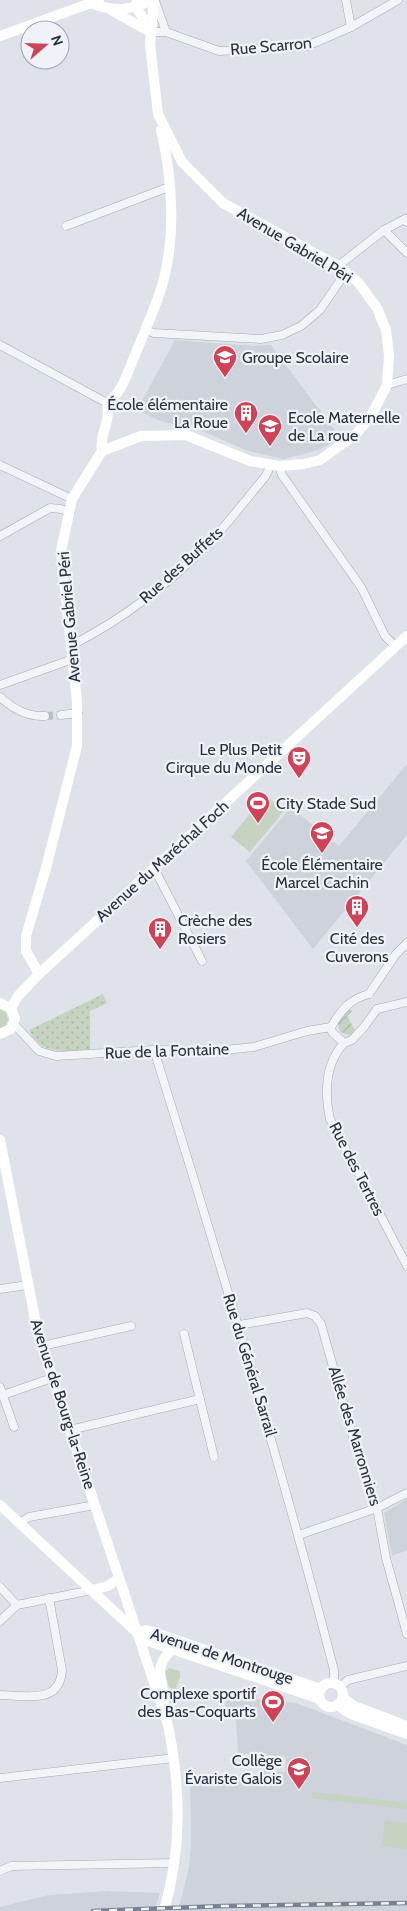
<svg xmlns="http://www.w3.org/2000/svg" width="407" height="1911" viewBox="0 0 407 1911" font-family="Cabin,sans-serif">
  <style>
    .built { fill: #cdd2db }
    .grass { fill: #c5d3c0 }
    .park { fill: url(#park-dots) }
    .garden { fill: url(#garden-furrows) }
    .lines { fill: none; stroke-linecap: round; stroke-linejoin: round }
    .street-tunnel { stroke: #babfc7; stroke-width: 8; stroke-dasharray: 8 4; stroke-linecap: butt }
    .street-casing { stroke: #a4aab3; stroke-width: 9 }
    .street { stroke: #f2f4f7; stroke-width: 8 }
    .secondary { stroke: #fff; stroke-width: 10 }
    .rail-casing { stroke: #798292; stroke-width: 4.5 }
    .rail { stroke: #eff2f6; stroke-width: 2.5; stroke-dasharray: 8; stroke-linecap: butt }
    .labels { text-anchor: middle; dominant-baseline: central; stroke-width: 4.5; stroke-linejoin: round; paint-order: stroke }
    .street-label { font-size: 16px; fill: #283140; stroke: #eff2f6 }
    .poi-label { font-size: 16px; fill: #283140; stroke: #eff2f6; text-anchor: start }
  </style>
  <defs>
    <pattern id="park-dots" width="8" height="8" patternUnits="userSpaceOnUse" patternTransform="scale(1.25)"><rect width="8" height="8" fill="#c5d3c0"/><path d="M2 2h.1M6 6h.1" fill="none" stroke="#a9b6a6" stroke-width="1.8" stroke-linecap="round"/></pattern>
    <pattern id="garden-furrows" width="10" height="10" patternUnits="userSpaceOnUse" patternTransform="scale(1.25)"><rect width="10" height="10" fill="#c5d3c0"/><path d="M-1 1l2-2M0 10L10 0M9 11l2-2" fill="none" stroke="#a9b6a6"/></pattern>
  </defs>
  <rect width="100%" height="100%" fill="#dfe3e9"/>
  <g class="built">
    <path d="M175 340 254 346 271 345 341 439 318 450 284 459 248 451 200 430 160 421 137 410Z"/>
    <path d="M407 764V835L313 949 246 861 291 807 339 846Z"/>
    <path d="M407 1499V1550L392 1556 384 1513Z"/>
    <path d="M227 1696 296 1703 407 1745V1911H178L189 1867 191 1843 190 1776 260 1781 261 1770 285 1772 286 1757 238 1753 236 1719 224 1718Z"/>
    <path d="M108 1891 160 1893 154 1911H0V1907L49 1895Z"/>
  </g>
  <g class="grass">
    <path d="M265 795 284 811 250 852 231 837Z"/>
    <path d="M0 1009 6 1013 8 1020 5 1026 0 1028Z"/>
    <path d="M169 1668 180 1671V1677L175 1690 169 1687 165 1672Z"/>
    <path d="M312 1792 407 1803V1809L312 1798Z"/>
    <path d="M385 1820 407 1823V1849L382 1846Z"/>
  </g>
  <path class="park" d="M103 994 107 1003 90 1011V1050C67 1051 40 1056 29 1030Z"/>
  <path class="garden" d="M349 1008 352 1011 347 1016 356 1032 350 1035 340 1032 338 1023Z"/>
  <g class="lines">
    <path class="street-tunnel" d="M45 716 61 715"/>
    <g class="street-casing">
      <g id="street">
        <path d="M346 0 351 27"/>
        <path d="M155 1 166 32"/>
        <path d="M150 32H166L219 51 307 46 351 27 398 0"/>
        <path d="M66 226 169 187"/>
        <path d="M384 230 407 253"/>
        <path d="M338 266 384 230 405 219 407 222"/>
        <path d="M145 330 154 333 261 339 282 335 301 326 320 310 346 272"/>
        <path d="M0 345 107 403"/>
        <path d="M387 385 407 379"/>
        <path d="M0 465 72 499"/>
        <path d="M279 466 282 475 361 587 385 636 396 647"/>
        <path d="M0 536 50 508 61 509 70 512"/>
        <path d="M72 645C123 619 171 582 211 541 230 521 247 498 265 477L271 465"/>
        <path d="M0 685 73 659"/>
        <path d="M0 697C13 709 27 717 45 716"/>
        <path d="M61 715 78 713"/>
        <path d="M154 868 202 961"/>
        <path d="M369 994 396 954 407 943"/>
        <path d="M377 1009 407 1002"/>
        <path d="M14 1024 39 1051 56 1056 154 1050 215 1051 254 1047 307 1031 331 1027"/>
        <path d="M331 1027 332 1032 344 1043 352 1040 364 1027 377 1009"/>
        <path d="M331 1027C341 1010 350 999 369 994"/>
        <path d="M344 1043C325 1064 324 1091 330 1119L407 1266"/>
        <path d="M154 1050C218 1255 280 1461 334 1670V1683"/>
        <path d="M0 1289 28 1285"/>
        <path d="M239 1325 307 1313 315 1316 321 1324 354 1441 377 1508 386 1558 407 1634"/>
        <path d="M184 1334 214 1457"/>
        <path d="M42 1346 131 1326"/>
        <path d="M0 1387 14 1427"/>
        <path d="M3 1395 52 1378"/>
        <path d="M70 1430 200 1399"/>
        <path d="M20 1523 29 1517 95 1505"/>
        <path d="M299 1535 377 1508 407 1493"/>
        <path d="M0 1587 17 1605"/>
        <path d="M0 1621 17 1605 92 1590"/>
        <path d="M340 1687 348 1680 407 1666"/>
        <path d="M0 1695C26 1695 60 1705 62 1670L49 1598"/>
        <path d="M0 1778 174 1758"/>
        <path d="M0 1871 11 1866 176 1863"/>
      </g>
    </g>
    <use href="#street" class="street"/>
    <g class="secondary">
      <path d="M137 1 136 7 150 30"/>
      <path d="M90 3C115 12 128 11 153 0"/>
      <path d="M111 10 150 32"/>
      <path d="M0 36 99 0"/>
      <path d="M102 451C99 432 111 425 107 403 123 392 127 373 135 355 143 335 152 315 159 295 177 244 173 181 161 130"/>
      <path d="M39 974 26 951V936L46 868 77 746V702L61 551 72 499 102 451 141 436 186 435 250 461 279 466 304 464 320 460 356 434 371 416 387 385 389 355 386 330 377 308 358 282 338 266 223 203 182 162 158 114 150 44 154 0"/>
      <path d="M0 1003 11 1008 15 1019 11 1029 0 1034"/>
      <path d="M11 1008 18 996 39 974 407 636"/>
      <path d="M0 1140 38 1334 168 1725C181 1789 182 1848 164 1911"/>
      <path d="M0 1505 145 1640 320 1699"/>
      <path d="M92 1590 108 1586 119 1578"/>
      <path d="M137 1633 146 1630 321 1689"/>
      <circle cx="331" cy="1695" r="12"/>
      <path d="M343 1698 354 1706 407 1726"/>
      <path d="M337 1705 351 1714 407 1734"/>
      <path d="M164 1706C166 1680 150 1672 171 1650"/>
    </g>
    <g class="rail-casing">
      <path id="rail" d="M93 1911 223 1906 407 1903"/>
    </g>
    <use href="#rail" class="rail"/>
  </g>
  <defs>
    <g id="school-pin" transform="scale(1.25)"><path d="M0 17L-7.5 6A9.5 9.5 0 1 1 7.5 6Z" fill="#cf4358" stroke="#eff2f6"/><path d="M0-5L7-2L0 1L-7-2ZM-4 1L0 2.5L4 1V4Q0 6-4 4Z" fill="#fff"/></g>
    <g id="building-pin" transform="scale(1.25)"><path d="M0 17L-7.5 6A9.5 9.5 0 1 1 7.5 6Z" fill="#cf4358" stroke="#eff2f6"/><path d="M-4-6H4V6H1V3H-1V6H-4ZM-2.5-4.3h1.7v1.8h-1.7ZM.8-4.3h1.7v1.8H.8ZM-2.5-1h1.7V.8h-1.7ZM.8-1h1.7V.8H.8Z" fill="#fff"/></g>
    <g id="theatre-pin" transform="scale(1.25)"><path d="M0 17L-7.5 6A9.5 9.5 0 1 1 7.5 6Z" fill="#cf4358" stroke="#eff2f6"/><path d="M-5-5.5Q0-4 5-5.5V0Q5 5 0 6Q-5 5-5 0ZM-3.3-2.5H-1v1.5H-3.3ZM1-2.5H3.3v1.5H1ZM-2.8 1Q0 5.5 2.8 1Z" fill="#fff"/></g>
    <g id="stadium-pin" transform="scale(1.25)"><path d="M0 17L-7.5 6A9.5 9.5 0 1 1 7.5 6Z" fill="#cf4358" stroke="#eff2f6"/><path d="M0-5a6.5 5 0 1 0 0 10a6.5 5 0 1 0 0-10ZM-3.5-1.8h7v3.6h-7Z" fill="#fff"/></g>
  </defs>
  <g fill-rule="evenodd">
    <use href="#school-pin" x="225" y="357"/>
    <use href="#building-pin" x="246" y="413"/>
    <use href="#school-pin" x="270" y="426"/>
    <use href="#theatre-pin" x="299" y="758"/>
    <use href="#stadium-pin" x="258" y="803"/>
    <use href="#school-pin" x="322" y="833"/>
    <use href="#building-pin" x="357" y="907"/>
    <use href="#building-pin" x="160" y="929"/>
    <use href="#stadium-pin" x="273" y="1702"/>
    <use href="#school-pin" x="299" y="1769"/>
  </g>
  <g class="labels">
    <g class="street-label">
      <text transform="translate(271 46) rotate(-5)">Rue Scarron</text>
      <text transform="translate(295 245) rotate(31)">Avenue Gabriel Péri</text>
      <text transform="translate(181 565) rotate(-42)">Rue des Buffets</text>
      <text transform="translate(69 617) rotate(-95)">Avenue Gabriel Péri</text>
      <text transform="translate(162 861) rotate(-42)">Avenue du Maréchal Foch</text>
      <text transform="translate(167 1051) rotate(-2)">Rue de la Fontaine</text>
      <text transform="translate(357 1169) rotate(63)">Rue des Tertres</text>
      <text transform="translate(250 1365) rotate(73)">Rue du Général Sarrail</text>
      <text transform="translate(63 1404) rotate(72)">Avenue de Bourg-la-Reine</text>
      <text transform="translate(355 1436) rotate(73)">Allée des Marronniers</text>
      <text transform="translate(222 1656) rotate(18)">Avenue de Montrouge</text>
    </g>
    <g class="poi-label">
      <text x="242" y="357">Groupe Scolaire</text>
      <text x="228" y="404" text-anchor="end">École élémentaire<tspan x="228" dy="18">La Roue</tspan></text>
      <text x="288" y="417">Ecole Maternelle<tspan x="288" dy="18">de La roue</tspan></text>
      <text x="282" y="749" text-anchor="end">Le Plus Petit<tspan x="282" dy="18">Cirque du Monde</tspan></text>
      <text x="276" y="803">City Stade Sud</text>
      <text x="322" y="864" text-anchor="middle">École Élémentaire<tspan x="322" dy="18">Marcel Cachin</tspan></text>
      <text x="178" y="920">Crèche des<tspan x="178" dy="18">Rosiers</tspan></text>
      <text x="357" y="938" text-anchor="middle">Cité des<tspan x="357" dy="18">Cuverons</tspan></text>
      <text x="256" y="1693" text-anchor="end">Complexe sportif<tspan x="256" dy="18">des Bas-Coquarts</tspan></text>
      <text x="282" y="1760" text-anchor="end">Collège<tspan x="282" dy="18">Évariste Galois</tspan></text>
    </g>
  </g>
  <g transform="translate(45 45) rotate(70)"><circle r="24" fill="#eff2f6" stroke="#9fa5ad"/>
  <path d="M0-4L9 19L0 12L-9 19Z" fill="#cf4358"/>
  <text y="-8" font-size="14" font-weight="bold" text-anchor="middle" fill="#283140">N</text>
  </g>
</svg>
